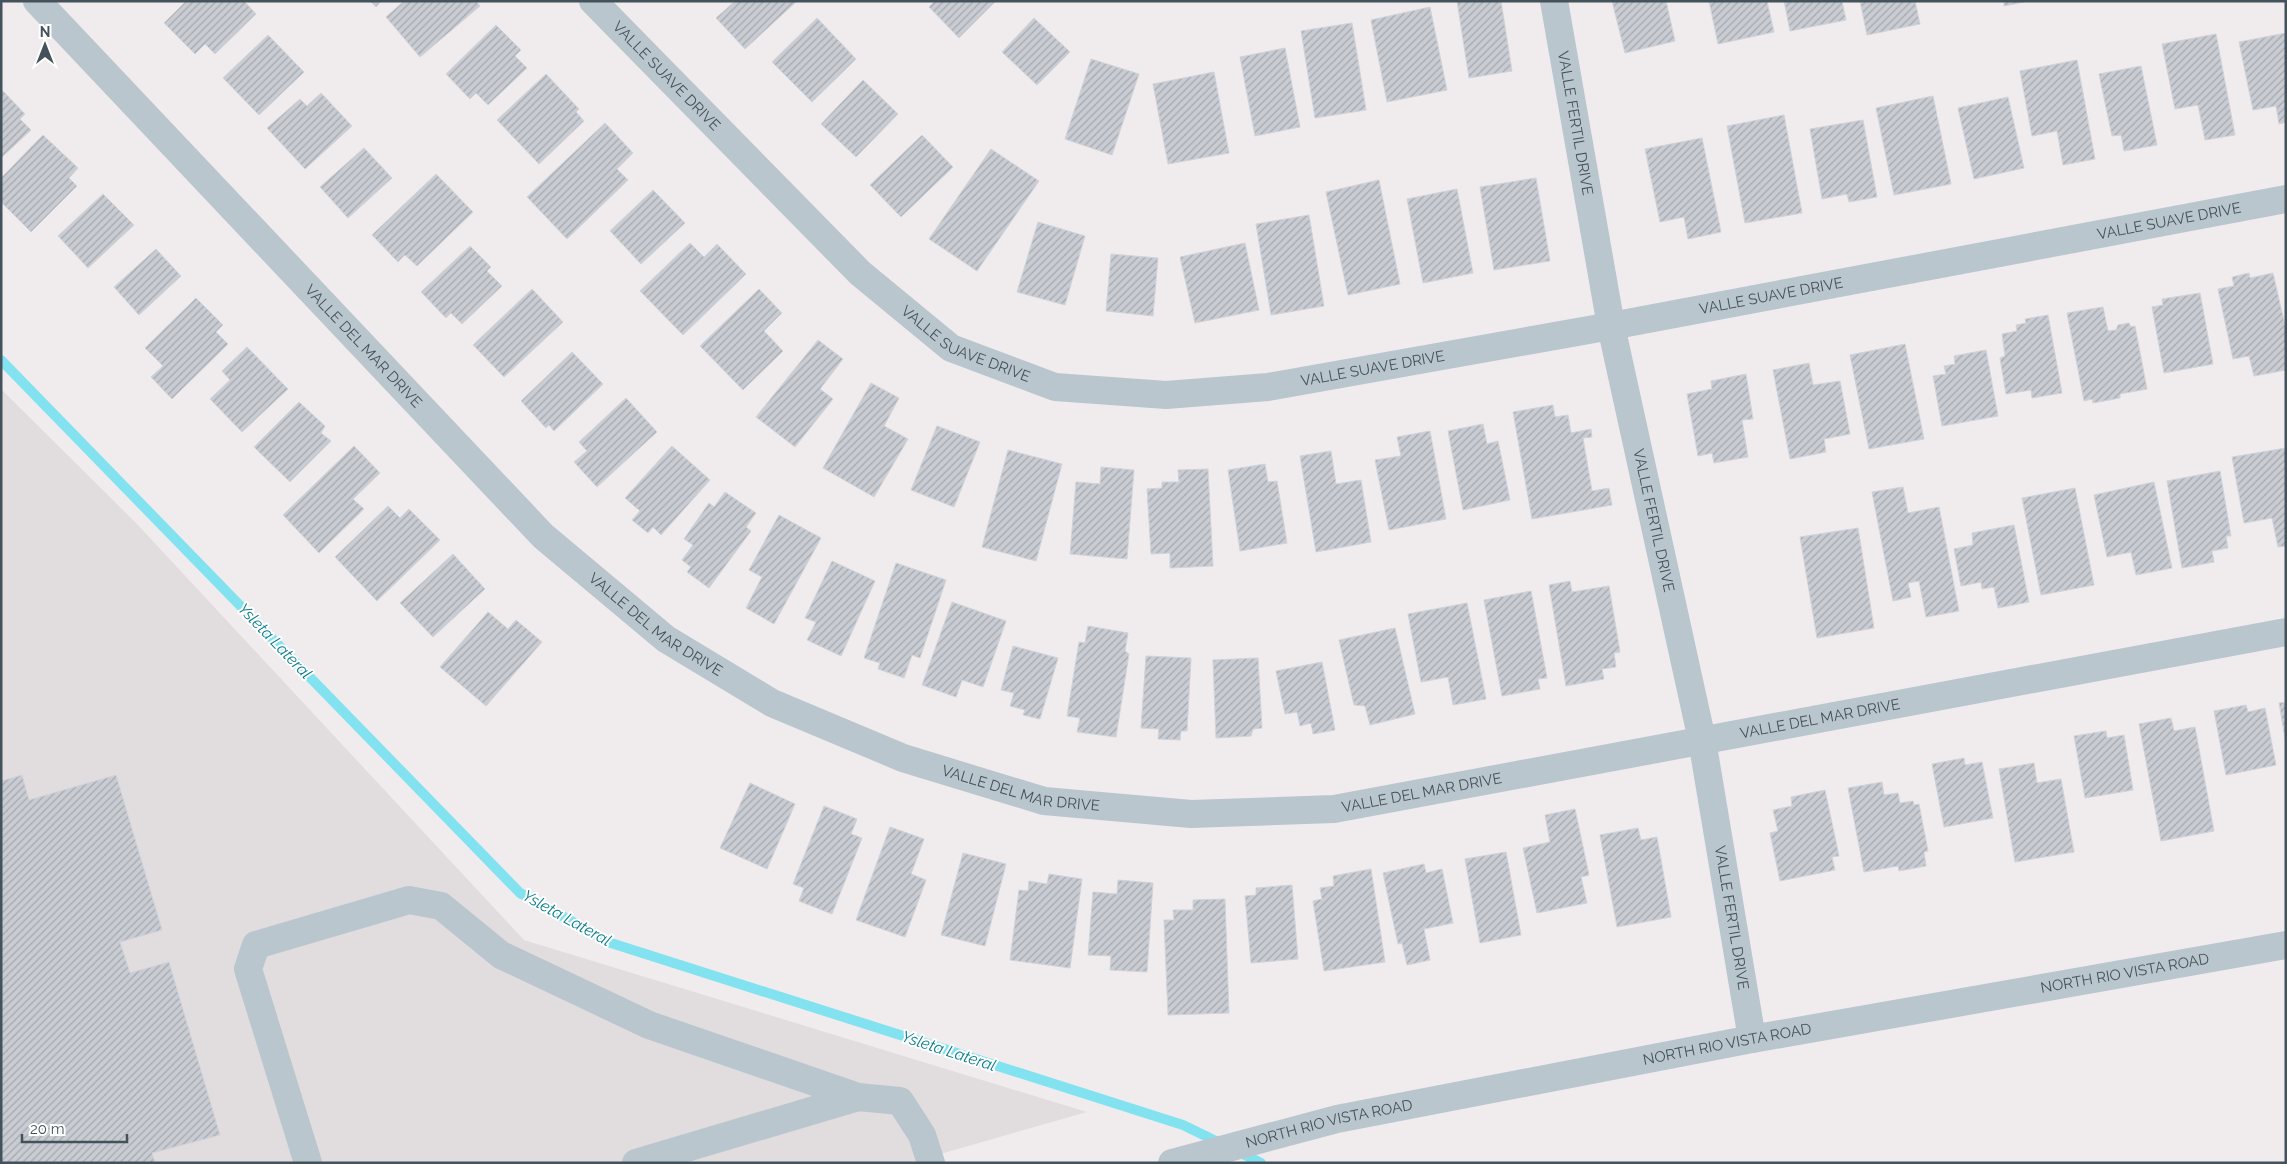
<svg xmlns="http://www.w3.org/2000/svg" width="2287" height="1164" viewBox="0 0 2287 1164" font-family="Raleway,sans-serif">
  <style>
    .education { fill: #e1dddf }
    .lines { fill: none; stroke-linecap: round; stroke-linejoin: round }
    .stream { stroke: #83e2ef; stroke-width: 10 }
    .building { fill: url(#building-hatch); stroke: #d0d3d9 }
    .minor { stroke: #bac6cd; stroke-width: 28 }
    .labels { text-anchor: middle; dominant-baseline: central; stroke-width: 4; stroke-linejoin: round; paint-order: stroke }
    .street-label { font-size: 15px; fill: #44525b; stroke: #fff }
    .water-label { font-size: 16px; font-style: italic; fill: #087d8d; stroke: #fff }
  </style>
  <defs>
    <pattern id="building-hatch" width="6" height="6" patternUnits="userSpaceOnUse" patternTransform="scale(1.25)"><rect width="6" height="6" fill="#c9ccd2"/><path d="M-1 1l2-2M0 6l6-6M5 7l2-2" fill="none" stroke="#a5a8ad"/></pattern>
  </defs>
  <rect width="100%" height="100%" fill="#f0eced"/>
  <path class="education" d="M1 389 136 523 524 940 1087 1112 909 1163H1Z"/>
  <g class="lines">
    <g class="stream">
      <path d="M1 360 520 893 611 943 1183 1125 1222 1144"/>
      <path d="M1237 1151 1261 1163"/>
    </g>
  </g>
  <g class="building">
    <path d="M186 1H244L256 14 215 54 205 44 195 54 164 23Z"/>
    <path d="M370 1H381L376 7Z"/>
    <path d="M404 1H476L480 6 420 57 386 17Z"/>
    <path d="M735 1H797L745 49 716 18Z"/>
    <path d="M935 1H996L959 38 929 7Z"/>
    <path d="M1457 1H1501L1512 71 1469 78Z"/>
    <path d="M1612 1H1666L1675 41 1625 53Z"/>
    <path d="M1709 1H1767L1774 32 1718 44Z"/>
    <path d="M1784 1H1842L1846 20 1790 31Z"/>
    <path d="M1860 1H1915L1920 24 1867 35Z"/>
    <path d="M2004 1H2029L2004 6Z"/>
    <path d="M1430 7 1447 90 1387 102 1371 20Z"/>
    <path d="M817 18 856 59 812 102 772 62Z"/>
    <path d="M1034 18 1070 52 1037 85 1002 52Z"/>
    <path d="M1352 23 1366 110 1315 118 1301 31Z"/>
    <path d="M496 25 521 50 515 56 527 68 488 105 476 93 470 99 446 74Z"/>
    <path d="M2286 33V122L2279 124 2276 106 2253 110 2239 42Z"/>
    <path d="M2216 34 2235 135 2205 140 2198 105 2175 109 2162 44Z"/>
    <path d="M268 35 304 72 259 115 223 78Z"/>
    <path d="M1285 48 1300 127 1255 136 1240 57Z"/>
    <path d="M1091 59 1139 74 1112 155 1065 139Z"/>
    <path d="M2077 60 2095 159 2063 165 2057 131 2032 136 2020 71Z"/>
    <path d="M2141 66 2157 145 2124 151 2121 135 2112 136 2099 74Z"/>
    <path d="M1214 72 1229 153 1168 164 1153 84Z"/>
    <path d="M546 74 579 109 576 112 584 121 539 164 497 120Z"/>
    <path d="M863 80 898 114 856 157 821 124Z"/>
    <path d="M1 89 25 114 20 119 31 130 1 158Z"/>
    <path d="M321 93 352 126 305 169 267 128 300 99 307 106Z"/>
    <path d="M1933 96 1951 184 1894 195 1876 108Z"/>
    <path d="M2008 97 2024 168 1974 179 1958 108Z"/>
    <path d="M1784 115 1802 213 1745 223 1727 126Z"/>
    <path d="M1863 120 1877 197 1849 202 1847 194 1822 199 1810 129Z"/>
    <path d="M605 123 633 153 617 169 628 180 567 239 527 197Z"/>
    <path d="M43 135 78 168 69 178 77 186 31 232 1 202V178Z"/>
    <path d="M922 135 953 167 901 217 870 185Z"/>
    <path d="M1702 138 1721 232 1688 239 1684 217 1660 222 1645 149Z"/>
    <path d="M364 148 392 178 348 218 320 187Z"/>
    <path d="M991 149 1039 181 977 271 929 239Z"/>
    <path d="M436 174 473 212 417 266 405 255 398 262 372 235Z"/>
    <path d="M1536 178 1550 261 1494 270 1480 187Z"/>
    <path d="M1379 180 1400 284 1348 295 1326 192Z"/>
    <path d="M1457 189 1473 273 1423 283 1407 199Z"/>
    <path d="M653 190 685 223 641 264 610 231Z"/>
    <path d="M103 194 134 225 88 268 58 236Z"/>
    <path d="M1309 215 1324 306 1271 315 1256 224Z"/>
    <path d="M1038 222 1085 236 1065 305 1017 292Z"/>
    <path d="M690 243 704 257 717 244 746 274 683 335 640 291Z"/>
    <path d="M1245 243 1259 310 1195 323 1180 257Z"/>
    <path d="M470 246 491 267 487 271 502 286 462 324 451 313 446 318 421 292Z"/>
    <path d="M156 249 181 276 139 315 114 287Z"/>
    <path d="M1111 254 1158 258 1153 316 1106 311Z"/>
    <path d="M2249 273 2250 278 2273 273 2286 330V370L2254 376 2249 356 2233 359 2218 289 2234 286 2232 277Z"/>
    <path d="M532 289 563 322 504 377 473 345Z"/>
    <path d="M759 289 782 313 764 331 783 351 743 390 700 346Z"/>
    <path d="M2200 293 2213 364 2164 373 2152 307 2163 305 2162 299Z"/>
    <path d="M196 298 223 325 216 332 228 344 172 399 151 377 163 366 145 348Z"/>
    <path d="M2103 307 2108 331 2116 330 2118 325 2129 323 2131 327 2135 326 2147 389 2120 394V398L2093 403 2092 399 2084 401 2067 313Z"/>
    <path d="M2048 315 2062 393 2032 398 2031 390 2006 394 2000 358 2005 356 2002 334 2017 331 2016 325 2026 323 2025 319Z"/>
    <path d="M818 340 843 359 820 389 833 399 795 447 756 417Z"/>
    <path d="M1905 344 1924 439 1869 449 1850 355Z"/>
    <path d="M247 347 288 389 242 432 210 399 230 380 222 371Z"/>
    <path d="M1986 350 1998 416 1942 426 1933 376 1946 374 1944 366 1955 364 1954 356Z"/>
    <path d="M572 352 603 384 554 431 549 425 546 428 521 401Z"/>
    <path d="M1809 363 1813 385 1840 381 1850 434 1824 439 1826 452 1790 459 1773 370Z"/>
    <path d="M1746 374 1753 419 1742 420 1748 457 1714 463 1712 453 1698 456 1687 394 1712 389 1711 381Z"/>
    <path d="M871 383 899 398 884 426 908 439 874 497 823 468Z"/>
    <path d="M626 398 657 432 597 487 574 462 587 451 579 442Z"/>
    <path d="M299 402 325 426 321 433 331 441 290 482 254 447Z"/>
    <path d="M1553 405 1555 417 1568 415 1571 433 1591 429 1592 437 1583 438 1592 491 1609 488 1612 505 1532 519 1513 412Z"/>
    <path d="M1483 424 1487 444 1498 441 1510 500 1463 510 1448 431Z"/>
    <path d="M937 426 980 442 954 507 911 490Z"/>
    <path d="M1430 431 1446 519 1389 530 1375 460 1401 456 1397 437Z"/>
    <path d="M354 446 380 473 353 499 364 509 319 553 283 515Z"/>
    <path d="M672 446 710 480 661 535 653 527 648 533 632 520 640 511 625 498Z"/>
    <path d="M2286 448V546L2278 547 2272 518 2244 523 2232 457Z"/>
    <path d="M1008 450 1062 464 1036 561 982 547Z"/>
    <path d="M1331 451 1336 484 1361 480 1371 542 1316 552 1300 456Z"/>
    <path d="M1265 464 1268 482 1277 481 1287 543 1240 551 1228 470Z"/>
    <path d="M1101 467 1134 470 1127 559 1070 554 1076 482 1100 484Z"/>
    <path d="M1208 469 1213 566 1170 568V553L1151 554 1147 489 1162 488V482H1179L1178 470Z"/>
    <path d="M2220 471 2231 536H2226L2228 548 2212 551 2214 562 2182 568 2167 481Z"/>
    <path d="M2154 482 2172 568 2136 575 2131 552 2107 557 2094 495Z"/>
    <path d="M1903 487 1908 513 1939 507 1959 611 1926 617 1919 581 1908 583 1911 597 1893 601 1872 492Z"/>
    <path d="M2075 488 2094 585 2041 595 2022 498Z"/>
    <path d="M725 492 756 513 746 527 751 531 709 588 687 572 691 567 682 560 693 545 684 539 709 503 714 507Z"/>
    <path d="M388 506 400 518 409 509 440 540 377 601 335 557Z"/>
    <path d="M779 515 821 538 774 624 746 608 762 577 749 570Z"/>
    <path d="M2014 525 2029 602 1998 608 1994 587 1982 589 1981 582 1961 586 1954 549 1973 545 1972 533Z"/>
    <path d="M1858 528 1874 628 1817 638 1800 537Z"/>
    <path d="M453 554 485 589 433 637 400 603Z"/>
    <path d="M832 561 875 581 841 656 807 640 816 622 805 618Z"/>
    <path d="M896 563 946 580 920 658 912 655 904 678 878 669 880 663 864 658Z"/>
    <path d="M1570 581 1572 592 1609 586 1620 652 1614 653 1616 667 1602 669 1604 679 1566 686 1549 585Z"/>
    <path d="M1531 591 1547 678 1538 679 1540 689 1502 696 1484 600Z"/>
    <path d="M952 602 1006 621 983 687 962 680 956 697 922 685Z"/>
    <path d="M1467 603 1486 699 1453 705 1448 677 1421 682 1408 614Z"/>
    <path d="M488 612 508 629 516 620 542 642 486 706 440 667Z"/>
    <path d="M1088 626 1128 633 1125 651 1129 654 1116 737 1077 732 1080 718 1067 716 1079 642 1085 643Z"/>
    <path d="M1395 628 1415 714 1370 725 1365 706 1354 705 1339 640Z"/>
    <path d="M1013 646 1058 658 1040 719 1023 715 1025 710 1010 706 1014 693 1001 690Z"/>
    <path d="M1146 656 1191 658 1187 731H1181L1180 740 1158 739 1159 729 1141 728Z"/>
    <path d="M1258 658 1262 728 1253 729 1251 736 1216 738 1213 660Z"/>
    <path d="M1322 662 1335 730 1313 734 1311 723 1300 726 1297 712 1285 714 1276 671Z"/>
    <path d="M2286 702V744L2279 703Z"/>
    <path d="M2246 705 2248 712 2265 708 2276 765 2226 775 2214 711Z"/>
    <path d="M2171 718 2174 731 2195 727 2214 831 2161 841 2139 724Z"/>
    <path d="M2106 731 2107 738 2124 735 2133 790 2085 798 2074 736Z"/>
    <path d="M1964 758 1965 765 1982 762 1993 818 1944 827 1932 764Z"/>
    <path d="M2034 763 2037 783 2061 779 2074 852 2015 862 1999 769Z"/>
    <path d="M22 775 29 800 116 775 162 930 120 942 130 973 169 962 220 1135 152 1153 155 1163H1V781Z"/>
    <path d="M1882 782 1884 795 1898 793 1900 803 1913 801 1914 805 1919 804 1928 851 1924 852 1926 866 1899 871 1898 866 1864 872 1848 788Z"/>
    <path d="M750 783 795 804 767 869 720 848Z"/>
    <path d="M1825 790 1839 856 1832 857 1835 870 1780 881 1770 833 1778 831 1773 810 1792 806 1791 797Z"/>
    <path d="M824 806 857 819 851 834 862 838 832 914 799 901 804 888 793 884Z"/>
    <path d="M1575 809 1589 875 1581 877 1587 903 1537 913 1523 848 1550 842 1545 815Z"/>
    <path d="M890 827 924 839 911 874 926 880 905 937 856 920Z"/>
    <path d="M1638 828 1641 840 1657 837 1671 917 1617 927 1600 835Z"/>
    <path d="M1506 852 1521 935 1480 943 1465 859Z"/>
    <path d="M963 853 1006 864 985 946 941 935Z"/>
    <path d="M1424 864 1426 873 1442 869 1453 923 1424 929 1430 960 1407 965 1402 943 1398 944 1383 873Z"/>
    <path d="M1371 869 1385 962 1324 971 1313 901 1322 899 1320 888 1334 886 1333 876Z"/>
    <path d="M1049 874 1082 879 1070 968 1010 960 1019 890 1028 891 1029 881 1047 884Z"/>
    <path d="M1118 880 1153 883 1147 972 1110 970 1111 956 1088 955 1093 892 1117 894Z"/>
    <path d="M1292 885 1298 959 1251 963 1245 896 1256 895V888Z"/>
    <path d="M1225 899 1229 1013 1168 1015 1164 920H1174L1173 910H1193V900Z"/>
  </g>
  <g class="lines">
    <g class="minor">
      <path id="s1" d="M37 1 543 536 666 639 772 703 903 758 1044 801 1191 814 1334 809 2286 632"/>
      <path id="s2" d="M593 1 860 273 951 348 1055 387 1166 395 1268 387 1611 326 2286 199"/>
      <path id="s3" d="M1554 1 1611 326 1702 740 1752 1039"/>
      <path d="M308 1163 248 969 256 945 409 900 441 906 501 955 649 1025 858 1097"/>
      <path d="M636 1163 858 1097 900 1101 922 1135 931 1163"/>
      <path id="s4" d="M1172 1163 1337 1119 1752 1039 2286 945"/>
    </g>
  </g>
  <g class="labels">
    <g class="street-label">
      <text stroke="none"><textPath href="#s2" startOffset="105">VALLE SUAVE DRIVE</textPath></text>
      <text stroke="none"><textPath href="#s3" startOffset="124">VALLE FERTIL DRIVE</textPath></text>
      <text stroke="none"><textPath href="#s2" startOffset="1740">VALLE SUAVE DRIVE</textPath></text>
      <text stroke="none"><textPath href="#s2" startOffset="1335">VALLE SUAVE DRIVE</textPath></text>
      <text stroke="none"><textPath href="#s2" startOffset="510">VALLE SUAVE DRIVE</textPath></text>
      <text stroke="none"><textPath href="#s1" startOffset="475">VALLE DEL MAR DRIVE</textPath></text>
      <text stroke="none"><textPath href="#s2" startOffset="930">VALLE SUAVE DRIVE</textPath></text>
      <text stroke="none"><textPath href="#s3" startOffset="529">VALLE FERTIL DRIVE</textPath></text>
      <text stroke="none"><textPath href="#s1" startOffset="880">VALLE DEL MAR DRIVE</textPath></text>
      <text stroke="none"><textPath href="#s1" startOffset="2095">VALLE DEL MAR DRIVE</textPath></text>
      <text stroke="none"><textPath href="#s1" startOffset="1285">VALLE DEL MAR DRIVE</textPath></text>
      <text stroke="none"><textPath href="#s1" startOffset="1690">VALLE DEL MAR DRIVE</textPath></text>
      <text stroke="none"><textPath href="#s3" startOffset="934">VALLE FERTIL DRIVE</textPath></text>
      <text stroke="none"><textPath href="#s4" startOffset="972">NORTH RIO VISTA ROAD</textPath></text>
      <text stroke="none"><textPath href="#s4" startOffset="568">NORTH RIO VISTA ROAD</textPath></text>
      <text stroke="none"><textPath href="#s4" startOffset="162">NORTH RIO VISTA ROAD</textPath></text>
    </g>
    <g class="water-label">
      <text transform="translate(275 641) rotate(46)">Ysleta Lateral</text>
      <text transform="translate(567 918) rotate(29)">Ysleta Lateral</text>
      <text transform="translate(949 1051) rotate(18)">Ysleta Lateral</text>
    </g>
  </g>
  <rect width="2287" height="1164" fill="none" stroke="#44525b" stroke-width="5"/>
  <g transform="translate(45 45)" stroke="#ffffff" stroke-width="4" paint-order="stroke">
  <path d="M0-4L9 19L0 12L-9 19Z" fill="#44525b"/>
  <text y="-8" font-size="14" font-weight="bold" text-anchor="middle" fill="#44525b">N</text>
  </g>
  <path d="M22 1134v8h105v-8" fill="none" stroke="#44525b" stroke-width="2.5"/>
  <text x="30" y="1134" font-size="15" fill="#44525b" stroke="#ffffff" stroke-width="4" paint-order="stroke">20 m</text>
</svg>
